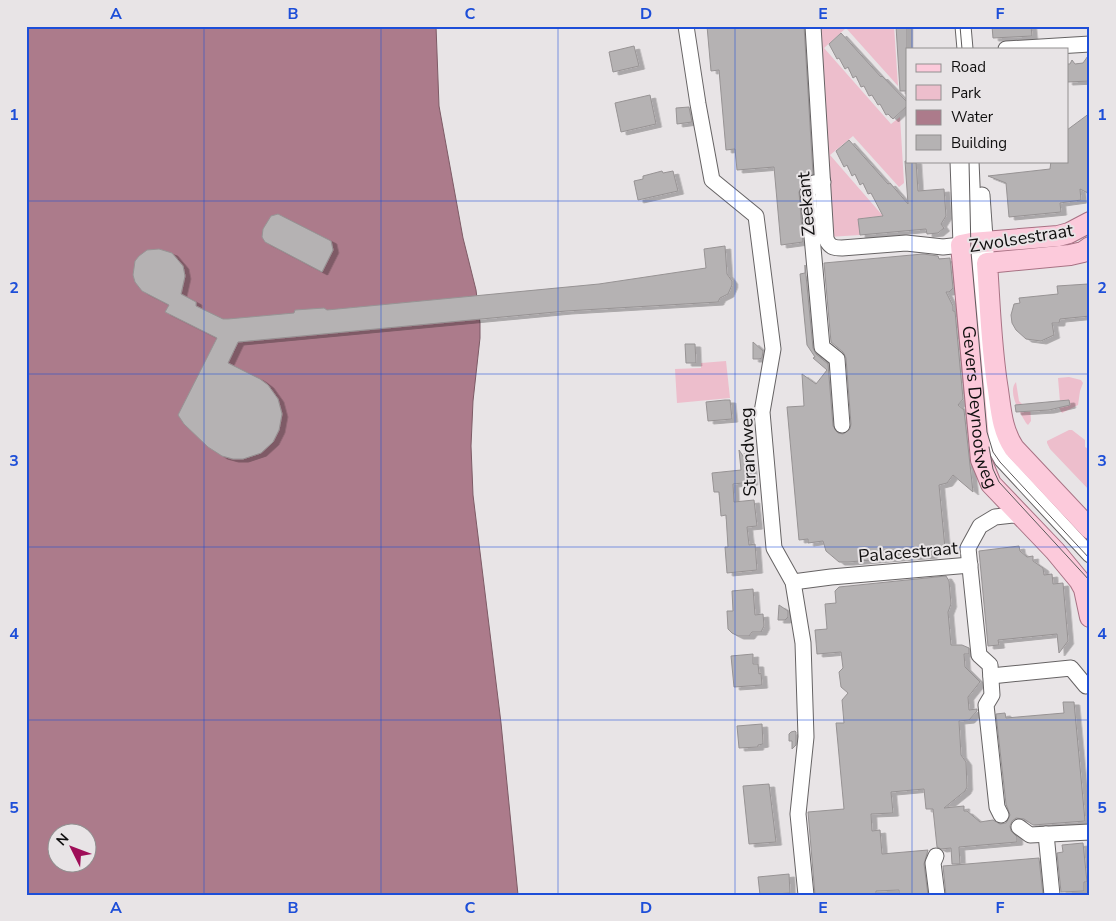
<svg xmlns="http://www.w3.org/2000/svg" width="1116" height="921" viewBox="0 0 1116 921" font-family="'Nunito Sans',sans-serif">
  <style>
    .green { fill: #edbecc }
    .water { fill: #ac7b8b; stroke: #7d5b66; fill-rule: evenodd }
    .building { fill: #b5b2b3; stroke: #979394; filter: url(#shadow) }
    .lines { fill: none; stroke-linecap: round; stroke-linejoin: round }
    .minor-casing { stroke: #666364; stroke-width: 17 }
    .major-casing { stroke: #a87284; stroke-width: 22 }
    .minor { stroke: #fff; stroke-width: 15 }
    .major { stroke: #fccadb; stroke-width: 20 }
    .tram { stroke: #5d5a5b; stroke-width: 1 }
    .grid { fill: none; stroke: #1d4ed8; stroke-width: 1; stroke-opacity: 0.55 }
    .labels { text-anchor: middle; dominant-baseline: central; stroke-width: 4; stroke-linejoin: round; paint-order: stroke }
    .street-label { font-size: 18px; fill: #100f0f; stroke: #e8e4e6 }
    .neatline { fill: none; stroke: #1d4ed8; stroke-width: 2 }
    .grid-label { font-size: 16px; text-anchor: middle; font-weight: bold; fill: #1d4ed8 }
  </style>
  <defs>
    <filter id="shadow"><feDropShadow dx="5.5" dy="3" stdDeviation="0" flood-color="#0004"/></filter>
  </defs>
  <rect width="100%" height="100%" fill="#e8e4e6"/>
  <g class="green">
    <path d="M816 26H894L898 86 846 28 824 48 891 124 900 117 904 183 899 187 853 136 830 155 883 216 859 219 860 235 829 237Z"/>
    <path d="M726 361 730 398 677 403 675 369 701 368V363Z"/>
    <path d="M1069 377 1081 380 1083 383 1080 391 1078 405 1062 413 1057 404 1060 402 1058 378Z"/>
    <path d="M1016 382 1019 401 1023 405H1030L1031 421 1028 425 1026 423C1020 413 1007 392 1016 382Z"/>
    <path d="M1069 430H1072L1085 440V447L1090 450V491L1050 449 1047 443V441Z"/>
  </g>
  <path class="water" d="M26 26H436L439 106 463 238 476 290 480 323V338L473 401 471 446 473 495 501 723 518 895H26ZM58 834H88V864H58Z"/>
  <g class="building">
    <path d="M707 26H804L813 174 806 178 799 192 803 242 781 245 774 167 737 170 735 149 726 150 719 70 711 71Z"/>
    <path d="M896 26H907V91H900Z"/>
    <path d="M992 26H1031L1032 36 993 38Z"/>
    <path d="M841 33 881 77 882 76 907 102V106L893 119 888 114 886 115 880 104 878 105 872 95 869 96 864 86 861 87 856 76 853 78 848 67 845 69 839 58 837 59 829 44Z"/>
    <path d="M634 46 639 66 613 72 609 52Z"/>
    <path d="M1090 53V81L1067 82V64H1070L1072 60 1075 64 1083 63Z"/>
    <path d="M650 95 656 124 621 132 615 103Z"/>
    <path d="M689 107 692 122 677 124 676 108Z"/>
    <path d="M1090 113V194L1080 189 1081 200 1060 203 1061 212 1009 217 1006 183 988 176 1050 169 1051 161H1067V130Z"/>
    <path d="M849 140 888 184 890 183 908 204 905 161H916L918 191 944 189 946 216 941 224 944 228 938 233 927 234 926 229 860 235 858 219 883 216 871 193 868 194 863 183 860 185 855 174 852 176 847 165 844 167 836 151Z"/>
    <path d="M662 171 663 173 673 171 678 191 638 200 634 181 643 179V176Z"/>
    <path d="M278 214 331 241 333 250 322 272 265 242 262 237 263 229 271 216Z"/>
    <path d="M725 246 727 274 732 281V285L728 294 720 298 718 302 566 311 238 342 228 363 260 379 268 385 278 399 282 414 279 430 273 442 261 453 243 459H233L222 456 208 447 184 424 178 415 217 338 165 312 169 305 142 291 135 282 133 275 135 261 139 256 147 250 159 249 172 253 183 266 185 276 181 294 196 302V306L223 319H228L294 313 295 310 324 308 327 310 599 284 706 268 704 249Z"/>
    <path d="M923 254 938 256 939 259 950 258 953 288 949 292H946L953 306V311H955L963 399 958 405 964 410 973 492 953 475 947 483 939 485 945 548 932 550V555L848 562H839L826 551 823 541 808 543V539L799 540 787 407 804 406 802 374 816 384 827 370 813 358 815 357 807 345 800 274 805 273V265L813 348 816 354 828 364 833 426 838 433 843 434 850 429 851 424 846 358 843 352 831 342 824 263Z"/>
    <path d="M1088 284 1090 316 1060 319 1059 323H1052L1054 335 1041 341 1026 339 1016 330 1012 323 1011 315 1014 304 1020 303 1019 298 1058 294 1057 286Z"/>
    <path d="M753 342 763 351 762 358 759 359H753Z"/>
    <path d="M685 344H695L696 363H686Z"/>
    <path d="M725 400H730L732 419 708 421 706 402Z"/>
    <path d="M1069 400 1070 405 1049 410 1016 412 1015 405Z"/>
    <path d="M739 450 751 468 752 482 733 484 734 502 754 500 757 526 747 527 749 545 755 544 757 570 727 573 725 547H728L726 515 721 516 719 492H714L712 473 741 470Z"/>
    <path d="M1019 546 1020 551 1027 557 1033 556V561L1043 568 1044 575 1052 574 1053 584 1063 583 1068 641 1059 653 1057 634 998 640 999 645 988 646 979 551Z"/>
    <path d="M946 576 949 581 951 604 948 612 951 645H962L969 648V654H964L965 667 980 682 968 697 969 710 977 709V711L969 720 959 721 961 755 966 762 967 787 965 791 944 808 964 806V811H967L980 822 993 820 1000 824 1006 823 1010 815 1006 804 996 714 1005 713 1006 718 1064 713 1063 702H1074L1085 821 1033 825 1024 819 1016 818 1012 821 1010 826 1011 831 1017 837V842L959 847 960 864H952L951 848 941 849 937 847 933 809H926L924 789 891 792 893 813 871 814 872 831 880 830 882 854 928 850 924 864 928 895H899V890L876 891V895H815L808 812 844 809 836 723H844L842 700 848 693 841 687 839 672 843 668 841 652 817 654 815 630 827 629 825 604 836 603 835 591 839 587Z"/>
    <path d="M753 589 755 615 763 614 764 626 761 632H752L749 636H738L732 633 728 629 727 611H733L732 591Z"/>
    <path d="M779 605 788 611V617L785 620H778Z"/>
    <path d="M753 654V664H758L759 674 761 673 762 685 734 687 731 656Z"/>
    <path d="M762 724 763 744 758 745V747L739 748 737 726Z"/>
    <path d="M795 731 796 732V745L792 749V741H789V734L791 732Z"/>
    <path d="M769 784 776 842 749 844 743 786Z"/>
    <path d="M1083 843 1087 882H1084V891L1061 892 1057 853 1063 852 1062 845Z"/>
    <path d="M1039 858 1043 895H946L943 866Z"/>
    <path d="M789 874 790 893 760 895 758 877Z"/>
  </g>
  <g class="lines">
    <g class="minor-casing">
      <g id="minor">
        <path d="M686 26 698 104 712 180 756 216 773 349 762 412 774 548 793 582 803 643 806 737 798 814 806 895"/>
        <path d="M813 26 826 239C830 247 833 248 842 248L906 243 943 247 961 245"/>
        <path d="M963 26 965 49"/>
        <path d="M1006 49 1090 44"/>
        <path d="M958 161 961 245"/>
        <path d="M971 161 976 278 992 442 1002 460 1090 555"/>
        <path d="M823 182 814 183 808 192 822 347 837 359 842 425"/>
        <path d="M982 195 986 252"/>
        <path d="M793 582 831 577 970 565"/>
        <path d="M991 676 1071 668 1086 686"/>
        <path d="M1001 815 997 807 986 705 992 695 990 665 979 655 968 548 980 526 995 517 1013 515 1022 516"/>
        <path d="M1019 827 1030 835 1090 832"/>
        <path d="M1046 834 1052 895"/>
        <path d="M936 856 933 863 937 895"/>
      </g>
    </g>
    <g class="major-casing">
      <g id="major">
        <path id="s1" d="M1090 222 1069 233 1058 236 971 243 961 245 981 460 991 484 1055 551 1079 580 1084 589 1090 617"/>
        <path d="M1090 247 1083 252 1070 255 987 263C990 306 991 348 998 390 1001 411 1002 430 1014 448L1090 529"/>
      </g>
    </g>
    <use href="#minor" class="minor"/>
    <use href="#major" class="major"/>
    <g class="tram">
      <path d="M960 26 962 49"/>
      <path d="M969 161 971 252 987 432 993 452 1000 462 1090 559"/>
      <path d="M989 447 993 469 999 482 1090 581"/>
    </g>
  </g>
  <path class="grid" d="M204 26V895M381 26V895M558 26V895M735 26V895M912 26V49M912 161V895M26 201H1090M26 374H1090M26 547H1090M26 720H1090"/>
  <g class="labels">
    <g class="street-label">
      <text transform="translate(806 204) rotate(-95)">Zeekant</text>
      <text transform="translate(1021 238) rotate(-9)">Zwolsestraat</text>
      <text stroke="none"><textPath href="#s1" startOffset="296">Gevers Deynootweg</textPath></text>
      <text transform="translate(748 452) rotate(-93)">Strandweg</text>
      <text transform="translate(908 552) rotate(-5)">Palacestraat</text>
    </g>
  </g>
  <rect width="1116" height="921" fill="none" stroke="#e8e4e6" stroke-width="55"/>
  <rect x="906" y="48" width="162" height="115" fill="#e8e4e6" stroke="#928f90"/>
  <rect x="916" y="64" width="25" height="8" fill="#fccadb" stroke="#928f90"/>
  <text x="951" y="72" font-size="15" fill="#100f0f">Road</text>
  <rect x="916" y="85" width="25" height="15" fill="#edbecc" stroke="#928f90"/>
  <text x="951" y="98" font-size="15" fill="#100f0f">Park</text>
  <rect x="916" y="110" width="25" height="15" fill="#ac7b8b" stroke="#928f90"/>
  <text x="951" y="122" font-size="15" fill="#100f0f">Water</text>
  <rect x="916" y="135" width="25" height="15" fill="#b5b2b3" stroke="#928f90"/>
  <text x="951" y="148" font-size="15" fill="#100f0f">Building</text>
  <g transform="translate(72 848) rotate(312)"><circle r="24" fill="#e8e4e6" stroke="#928f90"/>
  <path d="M0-4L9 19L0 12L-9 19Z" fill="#9f0e58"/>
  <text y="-8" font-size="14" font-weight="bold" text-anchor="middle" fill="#100f0f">N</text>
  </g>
  <rect x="28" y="28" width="1060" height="866" class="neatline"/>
  <g class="grid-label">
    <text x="116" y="19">A</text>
    <text x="293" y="19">B</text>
    <text x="470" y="19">C</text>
    <text x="646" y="19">D</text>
    <text x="823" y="19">E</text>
    <text x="1000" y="19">F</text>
    <text x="14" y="120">1</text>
    <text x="1102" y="120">1</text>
    <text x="14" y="293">2</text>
    <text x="1102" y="293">2</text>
    <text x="14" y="466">3</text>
    <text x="1102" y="466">3</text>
    <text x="14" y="639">4</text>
    <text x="1102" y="639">4</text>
    <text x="14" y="813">5</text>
    <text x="1102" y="813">5</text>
    <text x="116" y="913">A</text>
    <text x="293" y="913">B</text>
    <text x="470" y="913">C</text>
    <text x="646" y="913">D</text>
    <text x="823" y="913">E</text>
    <text x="1000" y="913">F</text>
  </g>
</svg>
